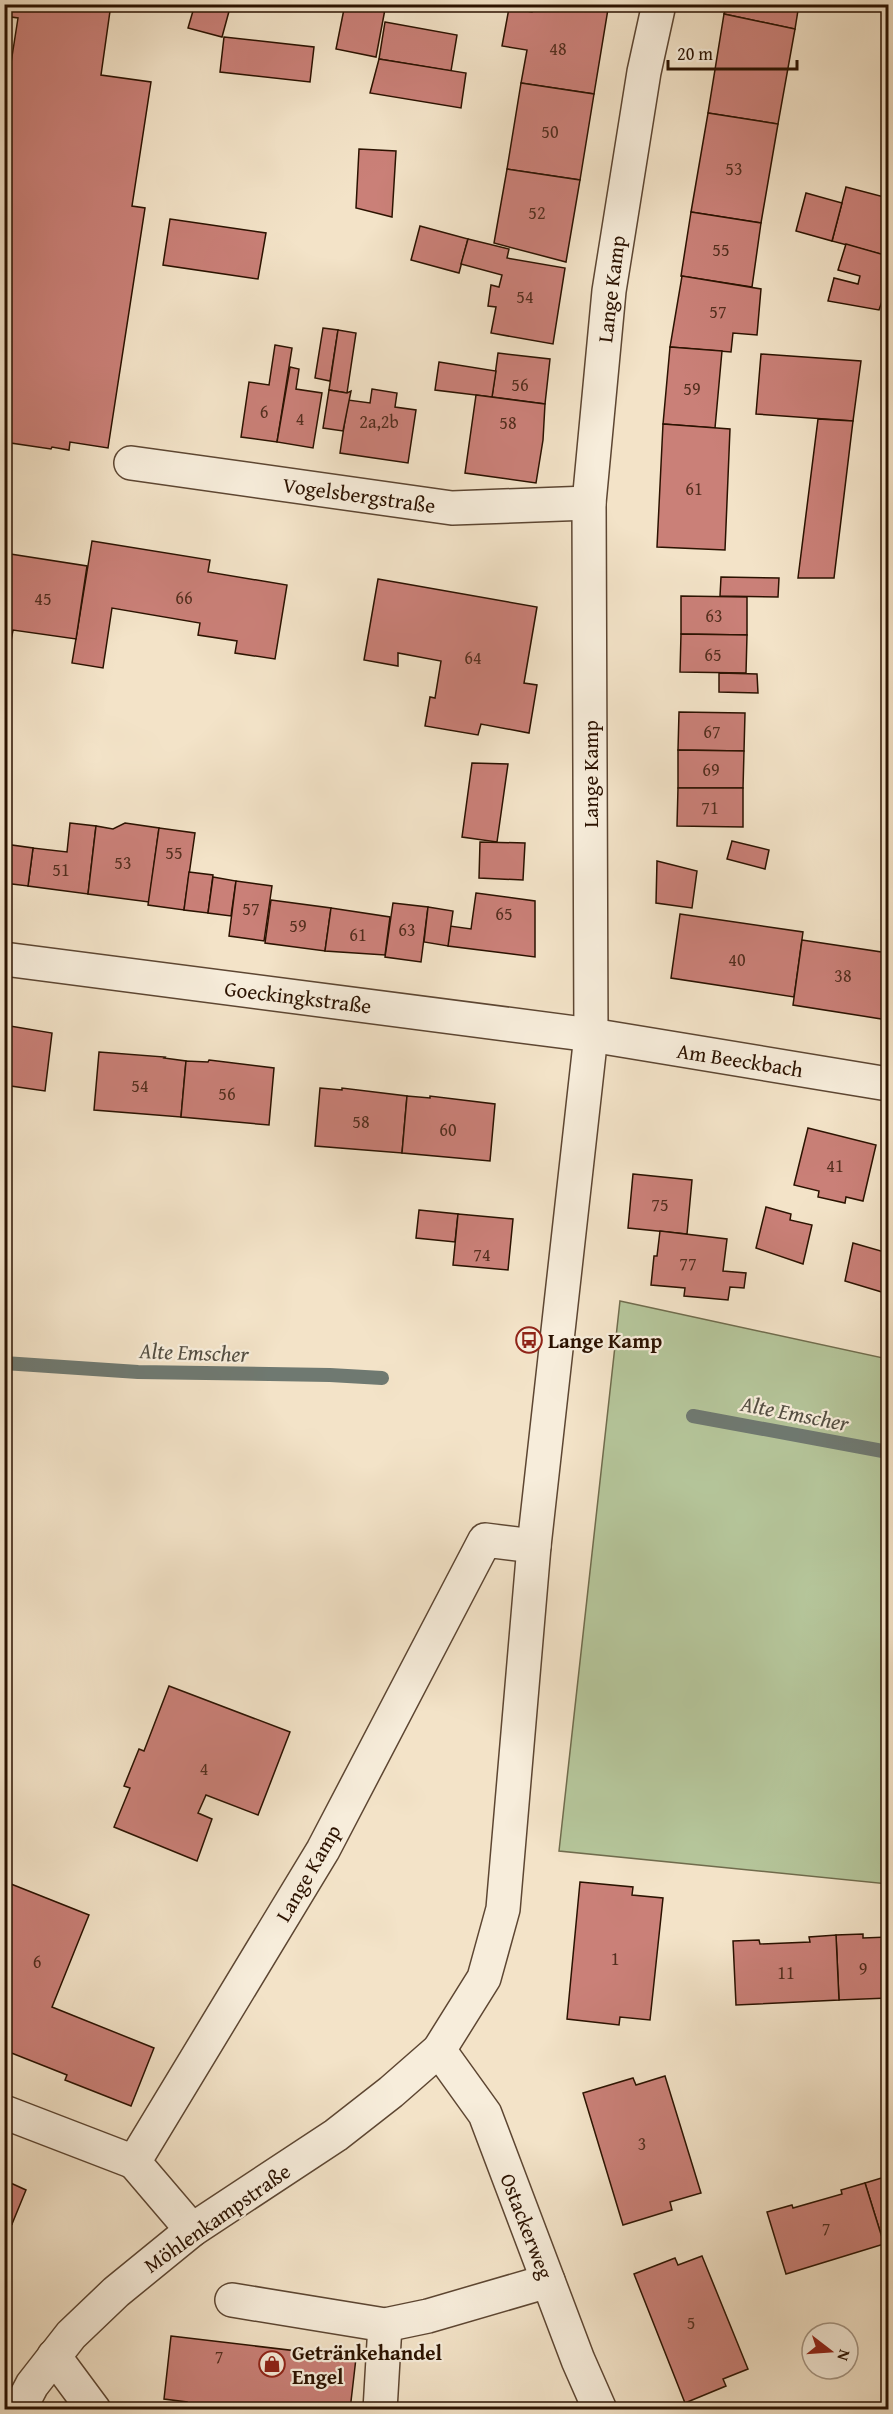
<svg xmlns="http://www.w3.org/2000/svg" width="893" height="2414" viewBox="0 0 893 2414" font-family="'Gentium Book Plus',serif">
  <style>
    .green { fill: #b5c59a; stroke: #706c4d; stroke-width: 1.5 }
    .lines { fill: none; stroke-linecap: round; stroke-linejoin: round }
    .stream { stroke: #6f7971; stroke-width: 14 }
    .building { fill: #ca8078; stroke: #2b1200; stroke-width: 1.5 }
    .minor-casing { stroke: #5d4632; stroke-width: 36 }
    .minor { stroke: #f7eddb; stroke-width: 33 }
    .labels { text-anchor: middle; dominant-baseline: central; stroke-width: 4.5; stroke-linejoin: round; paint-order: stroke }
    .number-label { font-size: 18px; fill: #532e1e }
    .street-label { font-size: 21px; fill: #2b1200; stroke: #f7eddb }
    .poi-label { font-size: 21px; font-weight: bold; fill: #2b1200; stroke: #f7eddb; text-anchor: start }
    .water-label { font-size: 22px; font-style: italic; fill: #534e42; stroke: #f7eddb }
  </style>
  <rect width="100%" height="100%" fill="#f3e3c8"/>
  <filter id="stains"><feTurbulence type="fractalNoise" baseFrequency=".00333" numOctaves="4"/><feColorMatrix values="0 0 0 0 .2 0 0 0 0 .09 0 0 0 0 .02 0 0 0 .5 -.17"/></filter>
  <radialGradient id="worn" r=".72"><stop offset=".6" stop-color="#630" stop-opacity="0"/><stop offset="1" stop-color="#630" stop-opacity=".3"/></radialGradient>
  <path class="green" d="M620 1301 888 1359V1884L559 1851Z"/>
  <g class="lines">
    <g class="stream">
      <path d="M4 1363 138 1372 330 1375 382 1378"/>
      <path d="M693 1416 888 1452"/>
    </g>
  </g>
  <g class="building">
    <path d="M4 4H111L101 75 151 82 132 206 145 208 108 448 70 442 69 450 52 447 51 449 4 442V108L18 18 4 16Z"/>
    <path d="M195 4H231L222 37 188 28Z"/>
    <path d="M345 4H386L376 57 336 49Z"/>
    <path d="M534 4H582L608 9 594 94 521 83 527 50 502 46 509 8 532 12Z"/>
    <path d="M727 4H799L795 29 724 14Z"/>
    <path d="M724 14 795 29 778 124 708 113Z"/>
    <path d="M385 22 457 35 451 71 379 59Z"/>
    <path d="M224 37 314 47 310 82 220 72Z"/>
    <path d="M379 59 466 73 461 108 370 93Z"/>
    <path d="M521 83 594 94 580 180 507 169Z"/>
    <path d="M888 105V129L882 127Z"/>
    <path d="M708 113 778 124 761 223 691 212Z"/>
    <path d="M359 149 396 151 392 217 356 208Z"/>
    <path d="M507 169 580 180 566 262 494 243Z"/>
    <path d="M846 187 888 198V256L832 241Z"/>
    <path d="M806 193 842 203 832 241 796 231Z"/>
    <path d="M691 212 761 223 752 287 681 276Z"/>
    <path d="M170 219 266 233 258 279 163 265Z"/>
    <path d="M420 226 468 239 459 273 411 260Z"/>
    <path d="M468 239 509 249 507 258 565 268 553 344 491 333 496 307 488 306 491 285 499 287 502 275 461 264Z"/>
    <path d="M846 244 888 256V284L879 310 828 301 834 278 858 284 860 276 838 270Z"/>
    <path d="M682 276 761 289 757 335 733 333 731 352 670 347Z"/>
    <path d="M323 328 338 330 330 381 315 378Z"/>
    <path d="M338 330 356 333 347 393 329 390Z"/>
    <path d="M275 345 292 348 277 442 241 437 249 382 269 385Z"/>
    <path d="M670 347 722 351 715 428 663 424Z"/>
    <path d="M498 353 550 359 545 404 492 397Z"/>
    <path d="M761 354 861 361 853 421 756 414Z"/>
    <path d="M439 362 496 371 492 397 435 390Z"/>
    <path d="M290 367 299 369 296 389 322 393 313 448 277 442Z"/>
    <path d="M372 389 397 393 395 407 416 410 408 463 340 453 348 400 370 403Z"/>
    <path d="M329 390 347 393 351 391 343 431 323 428Z"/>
    <path d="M476 395 545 404 543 440 536 483 465 473Z"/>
    <path d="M818 419 853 421 834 578H798Z"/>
    <path d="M663 424 730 429 725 550 657 547Z"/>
    <path d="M92 541 210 560 208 572 287 585 275 659 235 653 237 641 198 635 200 623 112 608 103 668 72 663Z"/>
    <path d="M4 553 87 566 76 639 13 630 10 646 4 645Z"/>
    <path d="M721 577 779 578 778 597 720 596Z"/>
    <path d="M378 579 537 607 524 683 537 685 529 733 481 724 478 735 425 726 430 697 435 698 441 661 398 653V666L364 660Z"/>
    <path d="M681 596 747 597V635L681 634Z"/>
    <path d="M681 634 747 635 746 673 680 672Z"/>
    <path d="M719 673 757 674 758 693 719 692Z"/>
    <path d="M679 712 745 713 744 751 678 750Z"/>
    <path d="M678 750 744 751 743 788H678Z"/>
    <path d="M472 763 508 764 497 842 462 837Z"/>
    <path d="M678 788H743V827L677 826Z"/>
    <path d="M70 823 96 826 88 894 28 886 33 848 67 852Z"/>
    <path d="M125 823 159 828 149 902 88 894 96 826 113 829Z"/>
    <path d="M159 828 195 833 184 910 148 905Z"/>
    <path d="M4 831 7 832 5 844 33 848 28 886 4 883Z"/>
    <path d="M732 841 769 850 765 869 727 859Z"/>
    <path d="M480 842 525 843 523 880 479 878Z"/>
    <path d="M657 861 697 871 692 908 656 903Z"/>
    <path d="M189 872 213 875 208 913 184 910Z"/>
    <path d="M213 877 236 881 231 916 208 913Z"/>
    <path d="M236 881 272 886 264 941 229 936Z"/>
    <path d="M476 893 535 901V957L448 946 450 926 471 929Z"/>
    <path d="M271 900 331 908 325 951 265 943Z"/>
    <path d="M393 903 428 907 421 962 385 957Z"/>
    <path d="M428 907 453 911 448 946 424 942Z"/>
    <path d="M331 908 390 917 385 955 325 951Z"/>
    <path d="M680 914 803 932 794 997 671 978Z"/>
    <path d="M802 940 888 953V1020L793 1005Z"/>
    <path d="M4 1025 52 1033 45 1091 4 1085Z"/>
    <path d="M99 1052 165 1057 164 1058 186 1061 181 1117 94 1110Z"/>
    <path d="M209 1060 274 1068 269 1125 181 1117 186 1061 208 1062Z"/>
    <path d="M320 1088 342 1090V1088L407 1096 402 1153 315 1146Z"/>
    <path d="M407 1096 430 1098V1096L495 1104 490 1161 402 1153Z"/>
    <path d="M808 1128 876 1145 863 1201 846 1197 845 1203 818 1197 819 1191 794 1185Z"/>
    <path d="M633 1174 692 1180 687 1234 628 1228Z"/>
    <path d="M766 1207 791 1214 790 1220 812 1225 803 1264 756 1248Z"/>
    <path d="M419 1210 458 1214 455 1242 416 1238Z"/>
    <path d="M458 1214 513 1219 508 1270 453 1265Z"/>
    <path d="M660 1231 727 1239 723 1271 746 1273 744 1288 730 1287 728 1300 684 1296 685 1288 651 1285 654 1256H657Z"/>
    <path d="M853 1243 888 1253V1280L885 1293 845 1281Z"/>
    <path d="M169 1686 290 1732 258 1815 206 1795 198 1813 212 1819 197 1861 114 1827 130 1788 124 1786 139 1749 144 1751Z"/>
    <path d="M6 1882 89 1915 52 2007 154 2048 131 2106 65 2080 67 2075 9 2052 7 2058 4 2057Z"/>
    <path d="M580 1882 633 1887 632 1895 663 1898 650 2020 620 2017 619 2025 567 2019Z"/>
    <path d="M863 1934V1938L888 1937V1998L839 2000 836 1935Z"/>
    <path d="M836 1935 839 2000 736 2005 733 1941 759 1940 760 1944 810 1942 809 1937Z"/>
    <path d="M665 2076 701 2193 670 2202 672 2210 623 2225 583 2093 633 2078 636 2085Z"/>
    <path d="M888 2176V2243L884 2244 865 2183Z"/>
    <path d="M4 2180 26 2190 12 2224 4 2221Z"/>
    <path d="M865 2183 884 2244 786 2274 767 2212 792 2205 793 2208 842 2194 841 2190Z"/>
    <path d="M4 2221 12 2224 4 2240Z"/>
    <path d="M702 2256 748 2369 723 2379 726 2386 685 2403 634 2274 675 2258 678 2265Z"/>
    <path d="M171 2336 356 2358 350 2410H251L234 2407 233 2410H186L187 2402 164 2399Z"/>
  </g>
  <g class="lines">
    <g class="minor-casing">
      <g id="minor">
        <path d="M131 463 452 508 589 503"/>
        <path d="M4 959 591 1035 888 1084"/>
        <path d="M439 2050 485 2114 578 2360 600 2410"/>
        <path d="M4 2112 134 2162"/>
        <path d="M192 2230 134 2162 323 1850 485 1540 534 1546"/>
        <path d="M232 2300 385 2325 428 2316 548 2281"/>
        <path d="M54 2356 94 2410"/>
        <path d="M19 2410 32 2385 71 2335 116 2292 192 2230 336 2135 391 2092 439 2050 484 1978 503 1909 534 1546 591 1035 589 503 609 291 644 72 659 4"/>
        <path d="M380 2410 385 2325"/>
      </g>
    </g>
    <use href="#minor" class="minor"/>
  </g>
  <defs>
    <g id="bus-ring" transform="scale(1.35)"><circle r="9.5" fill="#f7eddb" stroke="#8f2418" stroke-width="1.5"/><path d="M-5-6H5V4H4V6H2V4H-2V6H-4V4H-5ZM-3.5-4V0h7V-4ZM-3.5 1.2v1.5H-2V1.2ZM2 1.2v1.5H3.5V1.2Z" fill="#8f2418"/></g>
    <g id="shop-ring" transform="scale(1.35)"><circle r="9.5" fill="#f7eddb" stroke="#8f2418" stroke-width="1.5"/><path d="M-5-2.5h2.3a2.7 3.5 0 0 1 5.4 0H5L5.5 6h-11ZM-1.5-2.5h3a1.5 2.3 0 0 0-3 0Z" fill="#8f2418"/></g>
  </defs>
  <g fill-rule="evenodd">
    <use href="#bus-ring" x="529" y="1340"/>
    <use href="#shop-ring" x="272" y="2364"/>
  </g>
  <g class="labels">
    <g class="number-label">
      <text x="558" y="48">48</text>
      <text x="550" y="131">50</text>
      <text x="734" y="168">53</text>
      <text x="537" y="212">52</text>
      <text x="721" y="249">55</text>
      <text x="525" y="296">54</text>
      <text x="718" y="311">57</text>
      <text x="520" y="384">56</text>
      <text x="692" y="388">59</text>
      <text x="264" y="411">6</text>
      <text x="300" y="418">4</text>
      <text x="379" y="421">2a,2b</text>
      <text x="508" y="422">58</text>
      <text x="694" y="488">61</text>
      <text x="184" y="597">66</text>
      <text x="43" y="598">45</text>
      <text x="714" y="615">63</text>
      <text x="713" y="654">65</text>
      <text x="473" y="657">64</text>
      <text x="712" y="731">67</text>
      <text x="711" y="769">69</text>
      <text x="710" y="807">71</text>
      <text x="174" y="852">55</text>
      <text x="123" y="862">53</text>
      <text x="61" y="869">51</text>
      <text x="251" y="908">57</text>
      <text x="504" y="913">65</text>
      <text x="298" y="925">59</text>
      <text x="407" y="929">63</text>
      <text x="358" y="934">61</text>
      <text x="737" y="959">40</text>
      <text x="843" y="975">38</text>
      <text x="140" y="1085">54</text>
      <text x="227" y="1093">56</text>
      <text x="361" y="1121">58</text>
      <text x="448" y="1129">60</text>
      <text x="835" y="1165">41</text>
      <text x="660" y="1204">75</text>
      <text x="482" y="1254">74</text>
      <text x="688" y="1263">77</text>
      <text x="204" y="1768">4</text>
      <text x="615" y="1958">1</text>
      <text x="37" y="1961">6</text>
      <text x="863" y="1968">9</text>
      <text x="786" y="1972">11</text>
      <text x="642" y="2143">3</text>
      <text x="826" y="2228">7</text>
      <text x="691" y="2322">5</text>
      <text x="219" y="2356">7</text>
    </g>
    <g class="street-label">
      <text transform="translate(611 289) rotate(-83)">Lange Kamp</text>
      <text transform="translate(359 495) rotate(8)">Vogelsbergstraße</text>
      <text transform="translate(590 774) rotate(-90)">Lange Kamp</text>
      <text transform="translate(298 997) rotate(7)">Goeckingkstraße</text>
      <text transform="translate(740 1060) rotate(9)">Am Beeckbach</text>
      <text transform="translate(308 1873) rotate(-60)">Lange Kamp</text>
      <text transform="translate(217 2218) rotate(-35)">Möhlenkampstraße</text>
      <text transform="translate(527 2226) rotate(69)">Ostackerweg</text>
    </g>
    <g class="poi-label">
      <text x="548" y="1340">Lange Kamp</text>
      <text x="292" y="2352">Getränkehandel<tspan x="292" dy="24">Engel</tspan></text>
    </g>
    <g class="water-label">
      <text transform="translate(194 1352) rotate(2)">Alte Emscher</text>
      <text transform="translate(795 1413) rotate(11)">Alte Emscher</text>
    </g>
  </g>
  <rect width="893" height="2414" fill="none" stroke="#f3e3c8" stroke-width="24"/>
  <rect x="6" y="6" width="881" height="2402" fill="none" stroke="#2b1200" stroke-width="3"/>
  <rect x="12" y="12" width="869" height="2390" fill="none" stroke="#2b1200" stroke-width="1.5"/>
  <g transform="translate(830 2351) rotate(107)"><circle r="28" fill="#f7eddb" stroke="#a59583" stroke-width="1.5"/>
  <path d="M0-4.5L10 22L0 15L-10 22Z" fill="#8f2418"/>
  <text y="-9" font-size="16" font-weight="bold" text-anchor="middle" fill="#2b1200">N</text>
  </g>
  <path d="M668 60v9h129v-9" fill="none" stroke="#2b1200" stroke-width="3"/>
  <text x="677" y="60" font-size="18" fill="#2b1200" stroke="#f7eddb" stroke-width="4.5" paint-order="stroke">20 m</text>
  <rect width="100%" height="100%" filter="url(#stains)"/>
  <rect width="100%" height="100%" fill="url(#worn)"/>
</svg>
